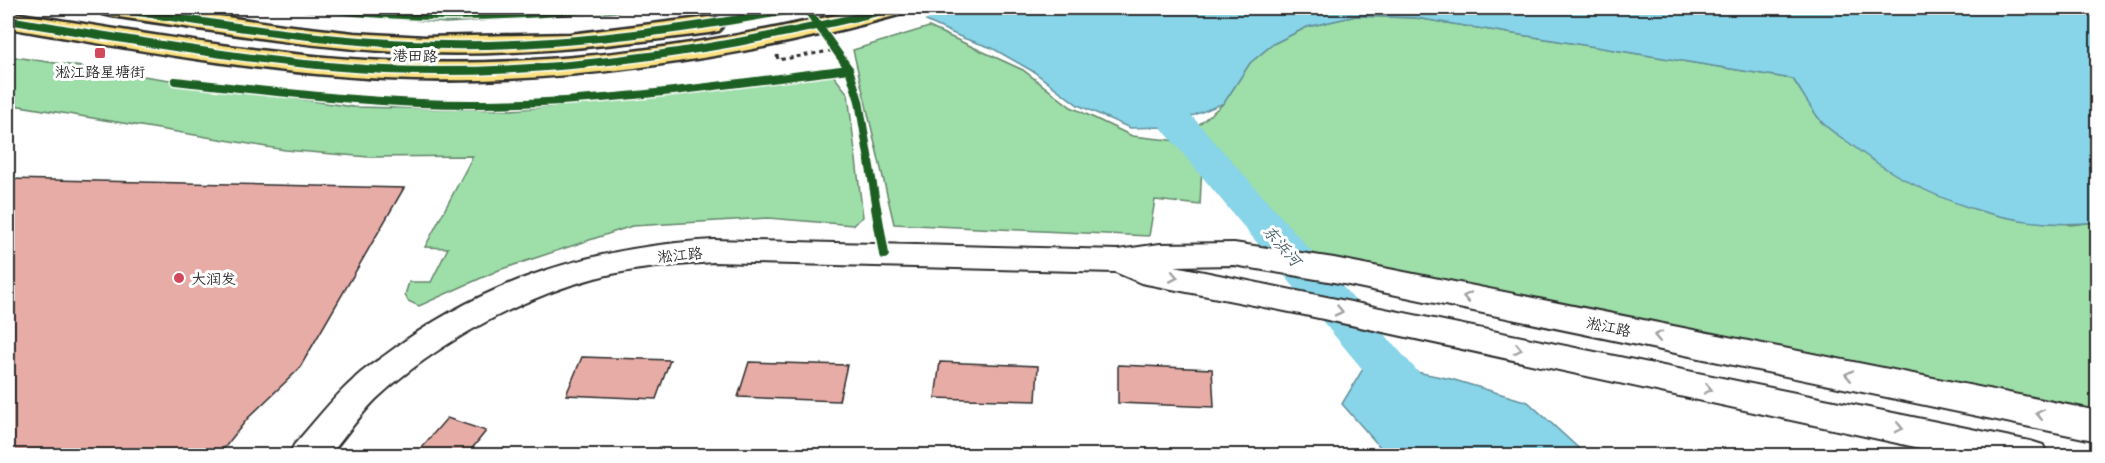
<svg xmlns="http://www.w3.org/2000/svg" width="2105" height="463" viewBox="0 0 2105 463" font-family="Mali,'LXGW WenKai TC',sans-serif">
  <style>
    .green { fill: #9ddea9; stroke: #64846a; stroke-width: 1.5 }
    .water { fill: #88d4e8; stroke: #63909c; stroke-width: 1.5 }
    .pier { fill: #fff }
    .lines { fill: none; stroke-linecap: round; stroke-linejoin: round }
    .river { fill: #88d4e8; fill-rule: evenodd }
    .building { fill: #e7aca6; stroke: #2b2b2b; stroke-width: 1.5 }
    .minor-casing { stroke: #2b2b2b; stroke-width: 4 }
    .major-casing { stroke: #2b2b2b; stroke-width: 5 }
    .path { stroke: #2b2b2b; stroke-width: 3; stroke-dasharray: 4 4; stroke-linecap: butt }
    .minor { fill: #fff; fill-rule: evenodd }
    .major { fill: #fbe180; fill-rule: evenodd }
    .cycleway-far1-casing { stroke: #fff; stroke-width: 11 }
    .cycleway-casing { stroke: #fff; stroke-width: 14 }
    .cycleway-far1 { stroke: #1b5e20; stroke-width: 8 }
    .cycleway { stroke: #1b5e20; stroke-width: 10 }
    .oneway { stroke: #a0a0a0 }
    .poi-dot { fill: #d1495b; stroke: #fff; stroke-width: 2 }
    .labels { text-anchor: middle; dominant-baseline: central; stroke-width: 6; stroke-linejoin: round; paint-order: stroke }
    .street-label { font-size: 15px; fill: #2b2b2b; stroke: #fff }
    .poi-label { font-size: 15px; fill: #2b2b2b; stroke: #fff }
    .water-label { font-size: 16px; font-style: italic; fill: #475e64; stroke: #fff }
  </style>
  <rect width="100%" height="100%" fill="#fff"/>
  <filter id="ink" filterUnits="userSpaceOnUse"><feTurbulence type="fractalNoise" baseFrequency=".0167" numOctaves="2"/><feDisplacementMap in="SourceGraphic" scale="12" xChannelSelector="R" yChannelSelector="G"/><feConvolveMatrix kernelMatrix="1 2 1 2 8 2 1 2 1" color-interpolation-filters="sRGB"/></filter>
  <g filter="url(#ink)">
    <g class="green">
      <path d="M289 8H644L608 13 446 23 314 12Z"/>
      <path d="M1356 16 1416 18 1793 79 1821 122 2070 225 2097 222V410L1304 252 1198 125 1224 103 1250 63 1273 44 1307 27Z"/>
      <path d="M929 27 1023 70 1071 107 1132 136 1178 141 1202 164 1200 205 1155 200 1149 236 894 224 853 50Z"/>
      <path d="M8 56 353 107 511 110 678 95 833 75 848 94 863 217 853 225 768 218 632 226 499 270 419 306 408 301 405 295 409 282H431L448 248 425 247 473 156 369 157 285 150 8 104Z"/>
    </g>
    <g class="water">
      <path d="M898 8H2097V222C2011 232 1921 198 1853 146 1843 138 1829 131 1821 121 1810 108 1802 92 1793 79L1416 18 1356 16 1307 27 1273 44 1250 63 1224 103 1165 127 1130 128 1078 105 1034 72 992 48 963 38Z"/>
      <path d="M1367 362 1451 379 1528 402 1586 455H1387L1342 404Z"/>
    </g>
    <path class="pier" d="M895 8H961L921 22Z"/>
    <g class="lines">
      <path class="river" d="M1163 8H1195L1175 97 1426 381 1493 441 1500 456H1443L1394 407 1144 107 1139 99Z"/>
    </g>
    <g class="building">
      <path d="M8 179 404 188 299 369 248 418 218 456H8Z"/>
      <path d="M582 357 670 360 656 399 566 395Z"/>
      <path d="M749 362 847 365 839 401 738 397Z"/>
      <path d="M940 362 1038 366 1036 401 935 398Z"/>
      <path d="M1118 365 1212 369 1214 407 1118 403Z"/>
      <path d="M447 418 486 431 466 456H414Z"/>
    </g>
    <g class="lines">
      <g class="minor-casing">
        <path id="minor" d="M713 240 1118 250 1160 244 1234 243 1334 258 2098 411V441L1334 282 1234 265 1175 266 2030 441 2043 445 2048 456H1957L1300 314 1141 283 1115 272 713 262C674 265 633 268 595 278 519 298 434 345 376 399 359 416 345 437 329 456H289L294 445C313 424 331 400 352 381 362 370 376 362 388 353 484 280 593 247 713 240Z"/>
      </g>
      <g class="major-casing">
        <g id="major">
          <path d="M99 8H164L283 25 354 33 425 37 570 34 709 17 719 19 723 25 719 31 709 33C614 45 520 56 423 53 319 50 215 31 112 16L103 14Z"/>
          <path d="M865 8H906L902 14C740 59 554 87 386 79 259 73 133 49 8 28V12C133 31 258 55 385 61 545 69 710 46 865 8Z"/>
        </g>
      </g>
      <path class="path" d="M777 55 778 60 836 50"/>
      <use href="#minor" class="minor"/>
      <use href="#major" class="major"/>
      <g class="cycleway-far1-casing">
        <g id="cycleway-far1">
          <path d="M112 8C211 23 309 40 409 44 541 50 673 32 802 8"/>
          <path d="M318 8C413 20 506 18 601 8"/>
          <path d="M806 8 849 69 859 101 877 209"/>
          <path d="M8 20C133 40 259 64 386 70 504 75 622 63 738 42 790 32 842 22 893 8"/>
          <path d="M175 81C277 92 380 105 483 104 606 103 728 84 849 69"/>
        </g>
      </g>
      <g class="cycleway-casing">
        <path id="cycleway" d="M876 208 884 254"/>
      </g>
      <use href="#cycleway-far1" class="cycleway-far1"/>
      <use href="#cycleway" class="cycleway"/>
    </g>
    <defs><path id="oneway-chevron" d="M-2-3.5L2.5 0L-2 3.5" fill="none" stroke-width="1.6" stroke-linecap="round" stroke-linejoin="round" transform="scale(1.5)"/></defs>
    <g class="oneway">
      <use href="#oneway-chevron" transform="translate(1174 277) rotate(11)"/>
      <use href="#oneway-chevron" transform="translate(1467 297) rotate(-168)"/>
      <use href="#oneway-chevron" transform="translate(1339 311) rotate(13)"/>
      <use href="#oneway-chevron" transform="translate(1658 336) rotate(-168)"/>
      <use href="#oneway-chevron" transform="translate(1518 349) rotate(12)"/>
      <use href="#oneway-chevron" transform="translate(1849 375) rotate(-168)"/>
      <use href="#oneway-chevron" transform="translate(1708 389) rotate(12)"/>
      <use href="#oneway-chevron" transform="translate(2040 414) rotate(-168)"/>
      <use href="#oneway-chevron" transform="translate(1899 428) rotate(12)"/>
    </g>
  </g>
  <g class="poi-dot">
    <rect x="94" y="47" width="12" height="12" rx="3"/>
    <circle cx="179" cy="278" r="6"/>
  </g>
  <g class="labels">
    <g class="street-label">
      <text transform="translate(415 55) rotate(1)">港田路</text>
      <text transform="translate(680 254) rotate(-5)">淞江路</text>
      <text transform="translate(1609 326) rotate(12)">淞江路</text>
    </g>
    <g class="poi-label">
      <text x="100" y="71">淞江路星塘街</text>
      <text x="191" y="278" text-anchor="start">大润发</text>
    </g>
    <g class="water-label">
      <text transform="translate(1283 245) rotate(49)">东浜河</text>
    </g>
  </g>
  <rect width="2105" height="463" fill="none" stroke="#fff" stroke-width="30"/>
  <rect x="15" y="15" width="2075" height="433" fill="none" stroke="#2b2b2b" stroke-width="2" filter="url(#ink)"/>
</svg>
